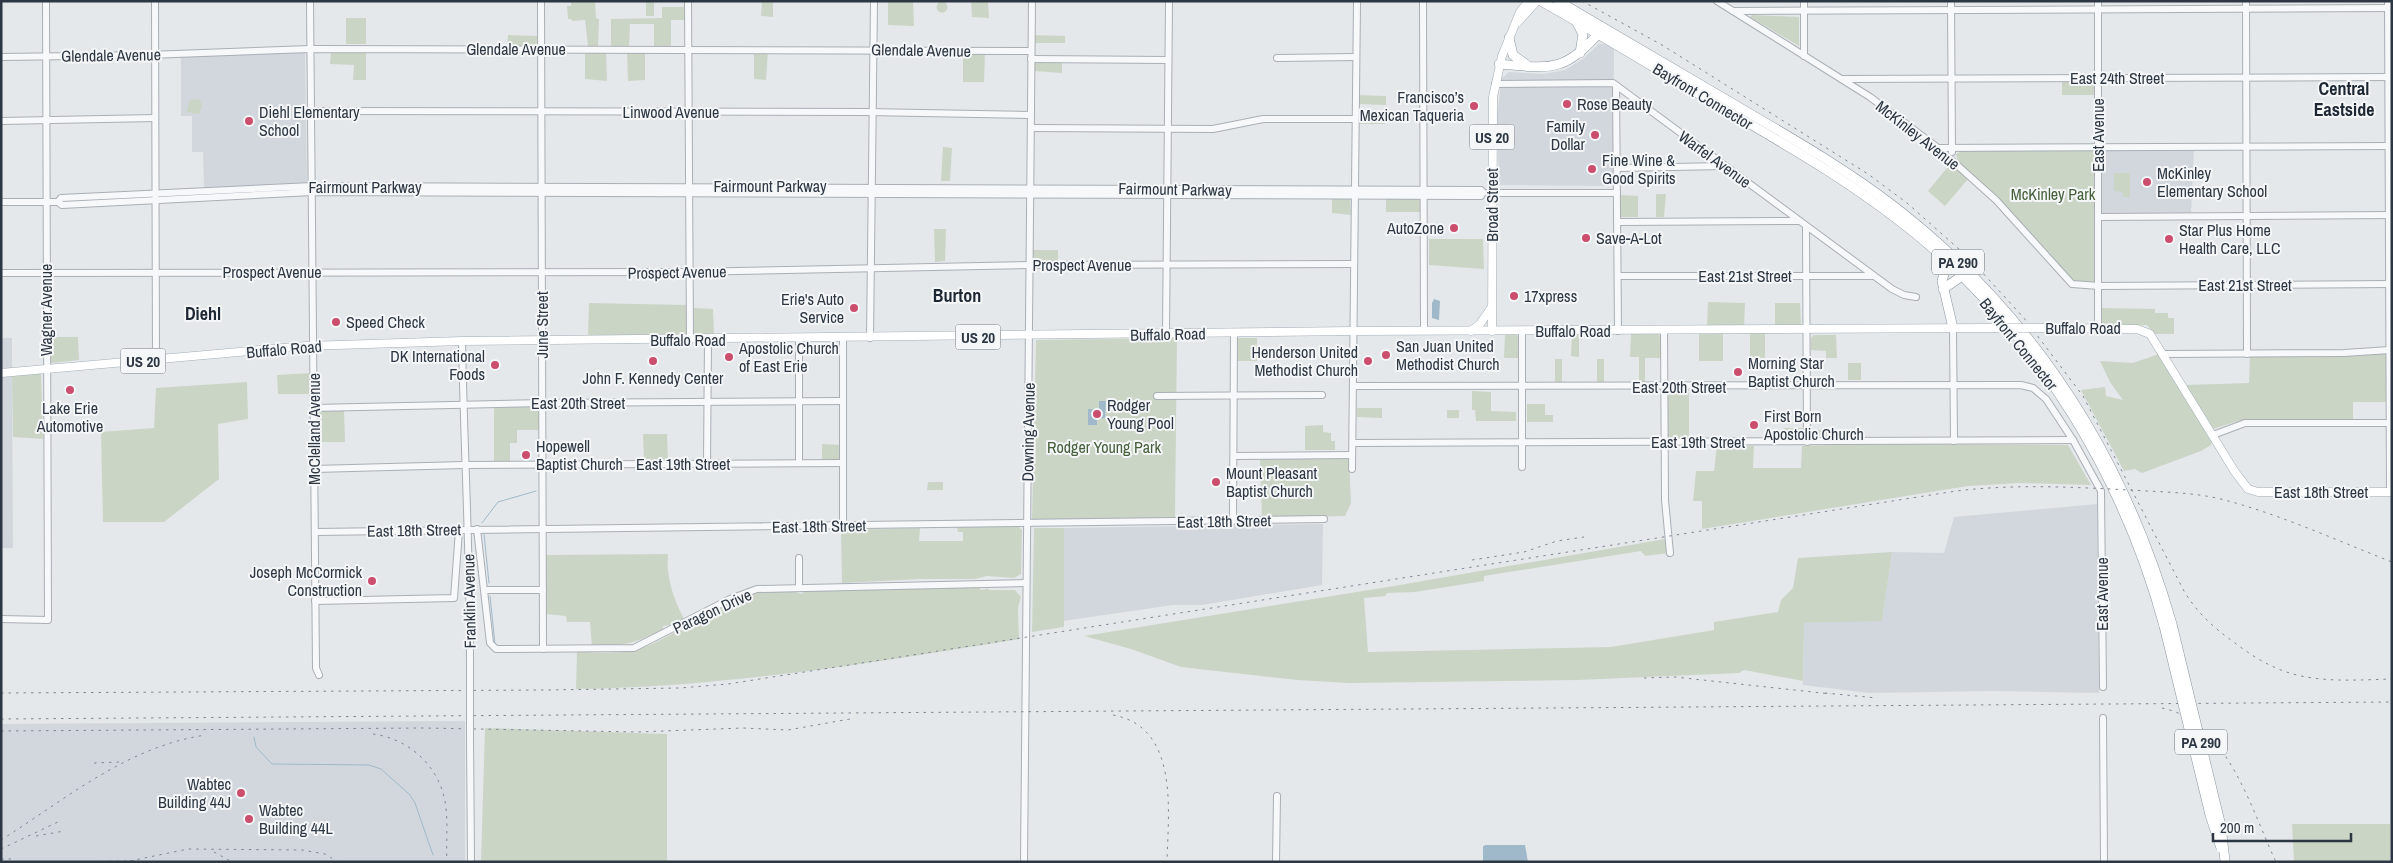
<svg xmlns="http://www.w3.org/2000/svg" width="2393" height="863" viewBox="0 0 2393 863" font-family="'Archivo Narrow',sans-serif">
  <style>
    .built { fill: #d2d7dd }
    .green { fill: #cbd5c5 }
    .water { fill: #a0b9ca }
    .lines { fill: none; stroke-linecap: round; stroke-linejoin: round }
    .stream { stroke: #a0b9ca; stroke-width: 1 }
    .minor-casing { stroke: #a9afb5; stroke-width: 8 }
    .major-casing { stroke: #a3adb7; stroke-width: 9 }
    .highway-casing { stroke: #8c96a2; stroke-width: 10 }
    .minor { stroke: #f7f8fa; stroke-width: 6 }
    .major { stroke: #fff; stroke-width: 8 }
    .highway { stroke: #fff; stroke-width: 9 }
    .rail { stroke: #7e8995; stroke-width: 1; stroke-dasharray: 2.5 5; stroke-linecap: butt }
    .minor-bridge-casing { stroke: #a9afb5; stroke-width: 8; stroke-linecap: butt }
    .major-bridge-casing { stroke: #a3adb7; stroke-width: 9; stroke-linecap: butt }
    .highway-bridge-casing { stroke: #8c96a2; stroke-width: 10; stroke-linecap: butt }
    .minor-bridge { stroke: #f7f8fa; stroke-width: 6 }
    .major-bridge { stroke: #fff; stroke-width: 8 }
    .highway-bridge { stroke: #fff; stroke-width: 9 }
    .poi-dot { fill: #cb4e6e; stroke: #f4f6f8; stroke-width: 2 }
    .labels { text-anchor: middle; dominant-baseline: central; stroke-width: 4; stroke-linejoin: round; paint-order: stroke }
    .shield { fill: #f4f6f8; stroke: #687079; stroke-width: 1 }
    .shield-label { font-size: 15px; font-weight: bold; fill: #2c3743 }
    .street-label { font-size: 16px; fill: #2c3743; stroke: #f4f6f8 }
    .poi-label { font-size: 16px; fill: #2c3743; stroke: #f4f6f8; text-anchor: start }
    .park-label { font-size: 16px; fill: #445f39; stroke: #f4f6f8 }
    .neighbourhood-label { font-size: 18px; font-weight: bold; fill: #1e2834; stroke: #f4f6f8 }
  </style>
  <rect width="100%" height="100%" fill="#e4e8eb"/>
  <g class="built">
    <path d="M1599 44H1608L1614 47 1613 186 1499 185 1497 114 1502 78 1509 72 1543 74 1565 70 1583 59Z"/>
    <path d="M305 52 307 183 204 189 203 152H192V116H181V56Z"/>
    <path d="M2101 150H2194L2191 213H2102Z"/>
    <path d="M1 338H12V368L1 369Z"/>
    <path d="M12 375 13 548H1V376Z"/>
    <path d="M2097 504 2099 693 1993 691 1869 693 1803 685 1804 623 1882 620 1892 552 1944 553 1954 517Z"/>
    <path d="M1323 524 1322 585 1202 605H1173L1063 621 1064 528Z"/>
    <path d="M465 721V862H1V724Z"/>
  </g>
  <g class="green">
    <path d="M571 1H595L596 18 599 19 598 47 588 46 585 20 572 21 571 19H568L567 6H571Z"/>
    <rect x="646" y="1" width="8" height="15"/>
    <path d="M762 1H773V17L761 16Z"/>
    <path d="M888 1H913L914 26 888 25Z"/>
    <path d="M971 1H988L989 18 972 17Z"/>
    <circle cx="942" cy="7" r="5.5"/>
    <path d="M662 7H686L685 20H671V46L654 47V24H630L629 47H611V19L662 18Z"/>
    <path d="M1752 15 1799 17V46L1750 17Z"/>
    <rect x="346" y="18" width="20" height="26"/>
    <path d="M508 35 537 36V45L507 46Z"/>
    <path d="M1033 35 1065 36V43H1034Z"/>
    <path d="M585 51H606L607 81 585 79Z"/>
    <path d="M754 51H768L766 80 754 79Z"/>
    <path d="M627 52H645V80L628 81Z"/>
    <path d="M963 52H985L984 82H963Z"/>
    <path d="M331 53H366V80H353L354 65 330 64Z"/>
    <path d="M1035 61H1062V73L1034 71Z"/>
    <path d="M2062 81H2092L2094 85 2095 95H2062Z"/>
    <path d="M1357 95 1386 96V105L1357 104Z"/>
    <path d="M193 99 200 100 202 107 199 114 187 112 189 101Z"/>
    <path d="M1357 113H1386L1385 124H1357Z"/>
    <path d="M943 147 952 148 950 181H941Z"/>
    <path d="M1962 151H2095L2094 282 2072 281 2019 221 1958 162 1956 154Z"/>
    <path d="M1951 163 1968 179 1945 206 1928 191Z"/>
    <path d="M2114 173H2130V197H2123V192L2114 191Z"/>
    <path d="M1656 194H1666L1664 217H1656Z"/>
    <path d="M1620 195 1638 196V217H1620Z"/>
    <path d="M1332 198 1350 199 1351 215 1332 213Z"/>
    <path d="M1386 198H1417L1421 201V212H1386Z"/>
    <path d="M946 229 945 261 935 262 934 229Z"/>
    <path d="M1429 239H1483L1484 269 1429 265Z"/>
    <path d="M1032 250H1058V262H1035Z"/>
    <path d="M1708 302 1745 303 1744 327H1707Z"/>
    <path d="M589 303 688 305 686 335 588 336Z"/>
    <path d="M1775 303H1800L1801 325H1775Z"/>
    <path d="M694 308 713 309 714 335H694Z"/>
    <path d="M2102 308 2155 309V313H2168V318H2174V334H2155L2147 325 2106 326 2102 323Z"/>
    <path d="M1723 333V361H1699V334Z"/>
    <path d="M1750 333H1765V358L1750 357Z"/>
    <path d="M1505 334H1516L1518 337V358H1504Z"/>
    <path d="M1572 334H1579V357L1571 356Z"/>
    <path d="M1631 334H1658L1661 336V358H1645V383H1639V357H1630Z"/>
    <path d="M1814 335H1836L1837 358H1826V351L1811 350V338Z"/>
    <path d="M51 337H78L79 360 51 363Z"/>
    <path d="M1177 338 1175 518 1032 520 1036 340Z"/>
    <path d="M1237 338H1257V361H1236Z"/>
    <path d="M2386 353V402H2353V419L2251 420 2235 422 2213 429 2186 385 2249 383 2250 356Z"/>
    <path d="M2159 354 2212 441 2211 445 2201 451 2142 473 2135 469 2124 471 2081 390 2105 387 2106 396 2123 400 2110 382 2100 361 2133 363Z"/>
    <rect x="1555" y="359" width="7" height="24"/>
    <rect x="1597" y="359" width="7" height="24"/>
    <rect x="1848" y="363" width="13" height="17"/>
    <path d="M41 373 43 439 13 437 12 375Z"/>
    <path d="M311 373V394H278L277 375Z"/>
    <path d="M247 382 248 419 218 424 219 479 164 522H103L101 432 154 428 156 388Z"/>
    <path d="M1670 389H1689V440L1667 439V390Z"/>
    <path d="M1472 391 1491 392V411L1516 412V421H1476L1475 410H1472Z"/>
    <path d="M1527 404H1545V415H1553V422H1527Z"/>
    <path d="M540 405 541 430H517V443H510V462H494V406Z"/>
    <path d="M1357 408H1382V418L1357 417Z"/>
    <path d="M344 409 345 442H317V411Z"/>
    <rect x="1447" y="410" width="12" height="8"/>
    <path d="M1323 425V432L1331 433V441H1335V450H1305V426Z"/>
    <path d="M1783 428H1805L1806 437H1783Z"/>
    <path d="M1811 430H1827V436L1812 437Z"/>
    <path d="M643 434H667L668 461 644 462Z"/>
    <path d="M822 444 841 445 840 459 822 460Z"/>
    <path d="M1867 444 2068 445 2091 485 2019 483 1968 486 1702 529V501H1693L1696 471H1714L1717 445 1754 446 1753 468H1801L1802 446Z"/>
    <path d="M1349 456 1351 503 1345 516 1262 518 1260 458Z"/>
    <path d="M928 482H943V490H927Z"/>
    <path d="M957 527H1019L1022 530 1021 574 1014 578 987 576 975 579H920L842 583 841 530 920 528 919 541H963V532H958Z"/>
    <path d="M1034 528H1064V627L1032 632Z"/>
    <path d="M1665 539 1668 553 1645 556 1641 551 1484 576V581L1415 592 1387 593 1385 596 1364 598 1368 652 1611 647 1714 630V622L1778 612 1781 600 1793 588 1798 558 1892 552 1882 621 1804 623 1803 681 1744 670 1739 673 1578 680 1349 683 1297 680 1181 667 1131 649 1084 636 1394 586Z"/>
    <path d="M668 554C666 577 673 598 684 619L670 625 663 626V629C636 644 623 645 592 647L590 622H567L566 616 546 614V555Z"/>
    <path d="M977 586 981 590 987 589 989 586 988 590H1015L1021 597 1018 607 1019 639C872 663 724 687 576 689L577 652C597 652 620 655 640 649 657 644 668 633 687 629 698 618 701 621 713 615L715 610 757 593 793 591 801 594 806 591Z"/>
    <path d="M485 728 667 734V862H481Z"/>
    <path d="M2292 824H2390V862H2294Z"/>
  </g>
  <g class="water">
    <path d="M1434 299 1440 301 1439 320 1432 318V303Z"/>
    <path d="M1099 401H1106L1105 418 1097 419V425H1088V409H1099Z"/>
    <path d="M1486 845H1525L1528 862H1483V846Z"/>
  </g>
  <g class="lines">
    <g class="stream">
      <path d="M482 523 498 502 536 491"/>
      <path d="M484 534 489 583"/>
      <path d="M490 596 495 644"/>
      <path d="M254 737 256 747 272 764 369 765 381 769 410 795 415 803 433 855"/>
    </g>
    <g class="minor-casing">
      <g id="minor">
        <path d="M155 1 156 360"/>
        <path d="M310 1 316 668 319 675"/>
        <path d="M541 1 543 649"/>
        <path d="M688 1 690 340"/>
        <path d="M1423 1 1424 331"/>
        <path d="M1717 1 1870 97 1938 148 1996 200 2072 284 2099 286 2392 284"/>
        <path d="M1951 1 1952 152"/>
        <path d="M2098 1V329"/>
        <path d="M2246 1 2247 354"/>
        <path d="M2388 1 2390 492"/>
        <path d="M1733 11 2392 8"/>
        <path d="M1804 56V1"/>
        <path d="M1 57 149 55 310 49 1031 51"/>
        <path d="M1277 58 1356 57"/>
        <path d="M1031 59 1168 60"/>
        <path d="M1843 79 2392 77"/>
        <path d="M1495 84 1613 83 1892 289 1904 295 1916 297"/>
        <path d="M1616 86 1618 331"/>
        <path d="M311 111 867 112 1031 115"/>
        <path d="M1 121 155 118"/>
        <path d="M1031 128 1213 129 1263 119H1355"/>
        <path d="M1938 148 2391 146"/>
        <path d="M1617 168 1725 166"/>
        <path d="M312 186 1481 190 1483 192 1481 196H1475L312 192 62 205 58 202 61 198Z"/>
        <path d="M1488 193H1617"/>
        <path d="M1 202H58"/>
        <path d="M2099 217 2392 215"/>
        <path d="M1617 222 1799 221"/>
        <path d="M1806 226 1807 442"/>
        <path d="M1 273 684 272 1030 265 1353 264"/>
        <path d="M1618 276H1872"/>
        <path d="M1953 328 1954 441"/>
        <path d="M1522 331V467"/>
        <path d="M1664 331 1665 500 1670 553"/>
        <path d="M1166 334 1169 1"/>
        <path d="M870 338 874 1"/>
        <path d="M843 339V526"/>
        <path d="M462 341C464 448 470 554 470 660"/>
        <path d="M2163 354 2344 353 2390 350"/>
        <path d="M1353 386 2021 385 2033 388 2046 399 2073 440 2101 491 2103 687"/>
        <path d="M1157 396 1322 395"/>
        <path d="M313 408 543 403 843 401"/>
        <path d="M2213 435 2245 423H2392"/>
        <path d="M1353 443 2073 440"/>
        <path d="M1234 456 1352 455"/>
        <path d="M799 463V339"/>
        <path d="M707 464 708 340"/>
        <path d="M314 469 464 465 843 463"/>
        <path d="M1352 469 1357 1"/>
        <path d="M1233 521 1234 333"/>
        <path d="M477 529 490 643 496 649 634 648 730 599 757 589 1026 583"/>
        <path d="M315 532 1324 519"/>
        <path d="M799 588V558"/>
        <path d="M484 590H543"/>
        <path d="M315 601 454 598 459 530"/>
        <path d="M1 619 48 620 46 1"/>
        <path d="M2103 718 2104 862"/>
        <path d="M470 737 471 862"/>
        <path d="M1024 862 1032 1"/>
        <path d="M1276 862 1277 796"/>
      </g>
    </g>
    <g class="major-casing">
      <g id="major">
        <path d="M1518 22 1537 1"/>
        <path d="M2049 328 2137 329 2150 334 2235 472 2248 489 2258 492H2392"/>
        <path d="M1471 331 1480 324 1491 308"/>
        <path d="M1492 331 1493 97 1502 56 1520 12 1529 1"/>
        <path d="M1 373 306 346 462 341 1353 331 1994 328"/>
      </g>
    </g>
    <g class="highway-casing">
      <g id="highway">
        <path d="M1541 1C1601 35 1660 71 1719 106 1792 148 1865 190 1929 245 2044 346 2124 479 2164 626"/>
        <path d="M1558 1C1620 37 1681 73 1742 109 1795 140 1847 170 1895 207 2034 315 2124 456 2172 624"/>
        <path d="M1577 23 1583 34 1580 53"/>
        <path d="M1509 38 1513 55 1527 65"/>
        <path d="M1499 64C1554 69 1564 72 1602 30"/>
        <path d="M1943 289 1962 276"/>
        <path d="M1953 328 1942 281 1945 271 1954 260"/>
      </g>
    </g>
    <use href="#minor" class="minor"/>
    <use href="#major" class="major"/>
    <use href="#highway" class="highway"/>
    <g class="rail">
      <path d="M1582 1 1662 45 1868 174 1907 203 1969 258 2024 318 2083 396 2184 591C2197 613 2214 628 2235 643 2247 652 2260 661 2274 667 2310 684 2353 680 2392 679"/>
      <path d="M1472 560 1524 552 1557 541 1584 537"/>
      <path d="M1644 678 1675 677 1831 694"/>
      <path d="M1 693 545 690 680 688 728 684 1956 491C2014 484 2071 487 2130 490 2160 492 2191 492 2221 499 2279 514 2336 540 2392 562"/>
      <path d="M1825 693 1877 698"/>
      <path d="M2162 708C2227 721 2251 809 2276 862"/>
      <path d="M1113 715C1180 727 1168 813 1167 862"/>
      <path d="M1 719 2392 702"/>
      <path d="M1 731 424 728 637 732 743 728 788 730 850 719"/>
      <path d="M373 734C411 739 442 769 446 808 448 826 446 844 447 862"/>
      <path d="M94 763 120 762"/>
      <path d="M36 836 64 831"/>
      <path d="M1 840C66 799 128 746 206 735"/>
      <path d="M1 849 60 821"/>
      <path d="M214 852 232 862"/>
      <path d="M1 859H15"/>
      <path d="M130 861 188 849 302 850 325 854 338 862"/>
      <path d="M49 862 137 861"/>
    </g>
    <g class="minor-bridge-casing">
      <path id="minor-bridge" d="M470 660V737"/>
    </g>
    <g class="major-bridge-casing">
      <path id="major-bridge" d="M1994 328H2049"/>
    </g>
    <g class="highway-bridge-casing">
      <g id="highway-bridge">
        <path d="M2172 624 2221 826 2225 861"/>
        <path d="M2164 626 2210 815 2221 848"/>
      </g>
    </g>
    <use href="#minor-bridge" class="minor-bridge"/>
    <use href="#major-bridge" class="major-bridge"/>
    <use href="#highway-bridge" class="highway-bridge"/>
  </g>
  <g class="poi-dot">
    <circle cx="1567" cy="104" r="5"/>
    <circle cx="1474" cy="106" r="5"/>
    <circle cx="249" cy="121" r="5"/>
    <circle cx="1595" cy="135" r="5"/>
    <circle cx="1592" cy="169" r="5"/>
    <circle cx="2147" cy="182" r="5"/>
    <circle cx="1454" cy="228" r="5"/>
    <circle cx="1586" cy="238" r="5"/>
    <circle cx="2169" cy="239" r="5"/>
    <circle cx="1514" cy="296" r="5"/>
    <circle cx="854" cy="308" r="5"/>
    <circle cx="336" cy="322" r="5"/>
    <circle cx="1386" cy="355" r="5"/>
    <circle cx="729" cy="357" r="5"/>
    <circle cx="653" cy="361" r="5"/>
    <circle cx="1368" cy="361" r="5"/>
    <circle cx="495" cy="365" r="5"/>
    <circle cx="1738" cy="372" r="5"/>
    <circle cx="70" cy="390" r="5"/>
    <circle cx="1097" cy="414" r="5"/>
    <circle cx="1754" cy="425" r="5"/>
    <circle cx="526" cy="455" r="5"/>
    <circle cx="1216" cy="482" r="5"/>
    <circle cx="372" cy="581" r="5"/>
    <circle cx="241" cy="793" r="5"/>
    <circle cx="249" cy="819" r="5"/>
  </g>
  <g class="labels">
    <g class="shield">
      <rect x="1469.5" y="124.5" width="45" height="25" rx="4"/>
      <rect x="1932" y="249.5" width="52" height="25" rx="4"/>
      <rect x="955.5" y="324.5" width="45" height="25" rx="4"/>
      <rect x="120.5" y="348.5" width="45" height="25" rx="4"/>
      <rect x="2175" y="729.5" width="52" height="25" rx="4"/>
    </g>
    <g class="shield-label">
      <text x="1492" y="137">US 20</text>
      <text x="1958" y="262">PA 290</text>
      <text x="978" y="337">US 20</text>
      <text x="143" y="361">US 20</text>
      <text x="2201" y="742">PA 290</text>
    </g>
    <g class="street-label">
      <text x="516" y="49">Glendale Avenue</text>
      <text transform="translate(921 50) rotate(1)">Glendale Avenue</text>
      <text transform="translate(111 55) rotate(-1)">Glendale Avenue</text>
      <text x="2117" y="78">East 24th Street</text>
      <text transform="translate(1703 96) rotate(31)">Bayfront Connector</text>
      <text x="671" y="112">Linwood Avenue</text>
      <text transform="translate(1918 135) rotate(38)">McKinley Avenue</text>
      <text transform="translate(2098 135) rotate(-90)">East Avenue</text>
      <text transform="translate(1715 159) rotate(36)">Warfel Avenue</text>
      <text x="770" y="186">Fairmount Parkway</text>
      <text x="365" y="187">Fairmount Parkway</text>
      <text transform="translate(1175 189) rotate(1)">Fairmount Parkway</text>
      <text transform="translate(1492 205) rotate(-90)">Broad Street</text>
      <text x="1082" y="265">Prospect Avenue</text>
      <text x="272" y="272">Prospect Avenue</text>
      <text transform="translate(677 272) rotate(-1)">Prospect Avenue</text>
      <text x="1745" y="276">East 21st Street</text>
      <text x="2245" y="285">East 21st Street</text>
      <text transform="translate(46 310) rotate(-90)">Wagner Avenue</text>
      <text transform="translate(542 325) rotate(-90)">June Street</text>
      <text x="2083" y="328">Buffalo Road</text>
      <text x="1573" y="331">Buffalo Road</text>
      <text transform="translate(1168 334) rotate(-1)">Buffalo Road</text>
      <text x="688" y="340">Buffalo Road</text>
      <text transform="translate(2019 344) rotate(51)">Bayfront Connector</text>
      <text transform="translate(284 349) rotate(-5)">Buffalo Road</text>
      <text x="1679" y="387">East 20th Street</text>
      <text x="578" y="403">East 20th Street</text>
      <text transform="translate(314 429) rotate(-90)">McClelland Avenue</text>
      <text transform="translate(1028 432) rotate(-89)">Downing Avenue</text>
      <text x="1698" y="442">East 19th Street</text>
      <text x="683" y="464">East 19th Street</text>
      <text x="2321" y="492">East 18th Street</text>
      <text transform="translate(1224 521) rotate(-1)">East 18th Street</text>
      <text transform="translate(819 526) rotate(-1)">East 18th Street</text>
      <text transform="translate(414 530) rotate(-1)">East 18th Street</text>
      <text transform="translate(2102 594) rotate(-90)">East Avenue</text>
      <text transform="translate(469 601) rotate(-91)">Franklin Avenue</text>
      <text transform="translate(712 611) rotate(-25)">Paragon Drive</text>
    </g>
    <g class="poi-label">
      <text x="1464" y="97" text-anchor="end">Francisco’s<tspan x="1464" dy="18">Mexican Taqueria</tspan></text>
      <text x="1577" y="104">Rose Beauty</text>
      <text x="259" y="112">Diehl Elementary<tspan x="259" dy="18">School</tspan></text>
      <text x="1585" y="126" text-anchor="end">Family<tspan x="1585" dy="18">Dollar</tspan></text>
      <text x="1602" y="160">Fine Wine &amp;<tspan x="1602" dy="18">Good Spirits</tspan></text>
      <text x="2157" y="173">McKinley<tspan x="2157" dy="18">Elementary School</tspan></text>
      <text x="1444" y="228" text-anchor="end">AutoZone</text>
      <text x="2179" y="230">Star Plus Home<tspan x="2179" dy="18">Health Care, LLC</tspan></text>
      <text x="1596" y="238">Save-A-Lot</text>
      <text x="1524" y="296">17xpress</text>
      <text x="844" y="299" text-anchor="end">Erie's Auto<tspan x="844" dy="18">Service</tspan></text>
      <text x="346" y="322">Speed Check</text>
      <text x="1396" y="346">San Juan United<tspan x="1396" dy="18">Methodist Church</tspan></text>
      <text x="739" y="348">Apostolic Church<tspan x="739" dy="18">of East Erie</tspan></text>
      <text x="1358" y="352" text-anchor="end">Henderson United<tspan x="1358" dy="18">Methodist Church</tspan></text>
      <text x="485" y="356" text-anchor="end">DK International<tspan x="485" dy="18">Foods</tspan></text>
      <text x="1748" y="363">Morning Star<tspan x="1748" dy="18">Baptist Church</tspan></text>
      <text x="653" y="378" text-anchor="middle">John F. Kennedy Center</text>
      <text x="1107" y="405">Rodger<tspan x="1107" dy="18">Young Pool</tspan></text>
      <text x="70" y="408" text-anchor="middle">Lake Erie<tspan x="70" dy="18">Automotive</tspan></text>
      <text x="1764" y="416">First Born<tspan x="1764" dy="18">Apostolic Church</tspan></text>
      <text x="536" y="446">Hopewell<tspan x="536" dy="18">Baptist Church</tspan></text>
      <text x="1226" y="473">Mount Pleasant<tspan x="1226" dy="18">Baptist Church</tspan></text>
      <text x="362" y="572" text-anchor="end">Joseph McCormick<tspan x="362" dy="18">Construction</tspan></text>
      <text x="231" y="784" text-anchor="end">Wabtec<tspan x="231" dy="18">Building 44J</tspan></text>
      <text x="259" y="810">Wabtec<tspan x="259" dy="18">Building 44L</tspan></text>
    </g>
    <g class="park-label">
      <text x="2053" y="194">McKinley Park</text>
      <text x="1104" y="447">Rodger Young Park</text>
    </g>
    <g class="neighbourhood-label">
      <text x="2344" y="88">Central<tspan x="2344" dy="21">Eastside</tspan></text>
      <text x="957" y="295">Burton</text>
      <text x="203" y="313">Diehl</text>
    </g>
  </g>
  <rect width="2393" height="863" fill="none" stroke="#2c3743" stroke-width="5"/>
  <path d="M2213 833v8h138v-8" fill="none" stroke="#2c3743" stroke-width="2.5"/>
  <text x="2220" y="833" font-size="15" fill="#2c3743" stroke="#f4f6f8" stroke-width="4" paint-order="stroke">200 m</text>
</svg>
